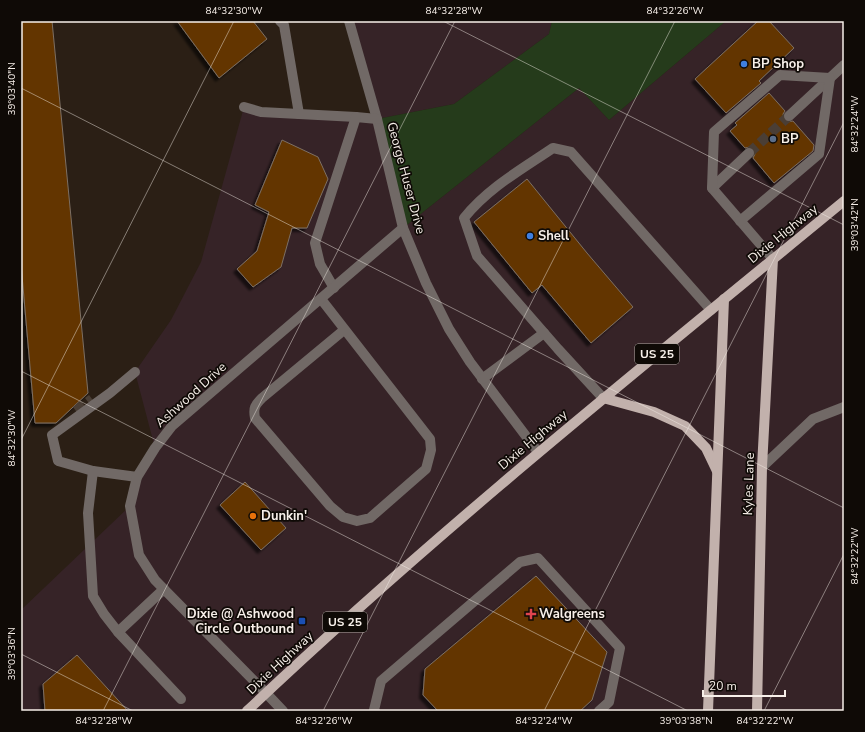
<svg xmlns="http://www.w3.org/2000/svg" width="865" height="732" viewBox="0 0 865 732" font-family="'Nunito Sans',sans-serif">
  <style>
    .commercial { fill: #362327 }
    .green { fill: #253b1b }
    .building { fill: #633600; stroke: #7d6f63; filter: url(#shadow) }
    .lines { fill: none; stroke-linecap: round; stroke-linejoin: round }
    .minor-tunnel { stroke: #4a3e35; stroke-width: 10; stroke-dasharray: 10 5; stroke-linecap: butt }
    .minor { stroke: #716966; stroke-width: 10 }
    .major { stroke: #c2b1ac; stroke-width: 10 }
    .ticks { fill: none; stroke: #f7efe9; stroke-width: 1; stroke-opacity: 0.45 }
    .shop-dot { fill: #3f7fe0; stroke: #0f0a06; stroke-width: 1.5 }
    .service-dot { fill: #5c6f8a; stroke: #0f0a06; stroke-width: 1.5 }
    .food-dot { fill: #e8710a; stroke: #0f0a06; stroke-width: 1.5 }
    .health-dot { fill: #e0444e; stroke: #0f0a06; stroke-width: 1.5 }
    .transit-dot { fill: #1a4fb4; stroke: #0f0a06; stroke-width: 1.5 }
    .labels { text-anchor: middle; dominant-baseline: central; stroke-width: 3.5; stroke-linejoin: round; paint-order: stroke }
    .shield { fill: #0f0a06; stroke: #b1aaa5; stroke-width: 1 }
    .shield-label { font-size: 12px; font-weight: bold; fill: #f7efe9 }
    .poi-label { font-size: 13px; font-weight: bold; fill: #f7efe9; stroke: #0f0a06; text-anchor: start }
    .street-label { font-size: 13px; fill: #f7efe9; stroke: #0f0a06 }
    .neatline { fill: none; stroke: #f7efe9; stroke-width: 1.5 }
    .ticks-label { font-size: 10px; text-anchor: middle; fill: #f7efe9 }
  </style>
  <defs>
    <filter id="shadow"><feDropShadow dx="-3.5" dy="3.5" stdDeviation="1" flood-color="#0009"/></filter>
  </defs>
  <rect width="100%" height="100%" fill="#2b1f15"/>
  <path class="commercial" d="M349 21H552L549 34 454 104 377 119 403 228 579 88 609 120 726 21H844V711H21V610L130 506 155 448 135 372 171 320 201 262 244 107 377 119Z"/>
  <path class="green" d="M552 21H726L609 120 579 88 403 228 377 119 454 104 549 34Z"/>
  <g class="building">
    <path d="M21 21H52L88 393 56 423H35L21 264Z"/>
    <path d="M177 21H253L267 39 219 78Z"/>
    <path d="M758 21H769L794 48 759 81 761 83 726 113 695 79Z"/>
    <path d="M769 93 785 111 783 114 784 120 787 122 793 121 814 145 813 151 774 183 753 158 755 154 754 149 750 147 745 148 730 131 737 125 735 123Z"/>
    <path d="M282 140 318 157 328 179 307 228H292L281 267 253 287 237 269 257 251 269 212 255 205Z"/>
    <path d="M527 179 587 253 633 307 591 343 542 285 532 293 474 222Z"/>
    <path d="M245 482 286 528 261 550 220 505Z"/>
    <path d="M536 576 607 652 592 700 580 711H438L423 695 425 669Z"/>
    <path d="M77 655 128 711H45L43 684Z"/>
  </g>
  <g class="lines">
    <g class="minor-tunnel">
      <path d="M749 153 789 116"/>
      <path d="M76 411 92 399"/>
    </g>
    <g class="minor">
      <path d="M280 21 284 25 299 114"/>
      <path d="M349 21 377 119 403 228 426 283 449 329 470 362 538 452"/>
      <path d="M244 107 261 112 356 117 377 119"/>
      <path d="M789 116 844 65"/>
      <path d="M749 153 712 188 773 259"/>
      <path d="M712 188 714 132 780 75 830 78 819 154 740 221"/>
      <path d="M334 288 320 264 315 243 356 117"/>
      <path d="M321 299 430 439 431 450 426 469 370 518 357 521 343 517 330 506 255 418C253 408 255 405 262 398L344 330"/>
      <path d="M482 379 544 333"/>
      <path d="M603 398 558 349 477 256 464 218C488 188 522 169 553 148L571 152 711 310"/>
      <path d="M762 467 813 419 844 407"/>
      <path d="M93 471 58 461 52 435 110 393 135 372"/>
      <path d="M137 477 93 471 88 513 93 596 104 614 118 632 164 589"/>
      <path d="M118 632 181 699"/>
      <path d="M283 711 266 693 155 580 139 555 130 506 137 477 155 448 172 426 403 228"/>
      <path d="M375 711 374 710 381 681 520 562 538 558 620 648 609 702 599 711"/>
    </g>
    <g class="major">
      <path d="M603 398 654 412 685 426 706 448 717 471"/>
      <path d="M247 711C437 531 642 367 844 201"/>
      <path d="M708 711 724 299"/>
      <path d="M757 711 762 467 773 259"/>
    </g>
  </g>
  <path class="ticks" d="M443 21 844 225M21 88 844 508M21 371 688 711M21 440 234 21M21 654 133 711M103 711 455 21M323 711 675 21M544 711 844 122M764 711 844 554"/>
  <g class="shop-dot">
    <circle cx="744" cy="64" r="4"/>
    <circle cx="530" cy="236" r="4"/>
  </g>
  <circle class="service-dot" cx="773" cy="139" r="4"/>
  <circle class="food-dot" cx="253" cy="516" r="4"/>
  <path class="health-dot" d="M529 608h4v4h4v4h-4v4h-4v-4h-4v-4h4z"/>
  <rect class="transit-dot" x="298" y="617" width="8" height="8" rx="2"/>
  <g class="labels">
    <g class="shield">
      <rect x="635" y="344" width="44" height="20" rx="3"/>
      <rect x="323" y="612" width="44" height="20" rx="3"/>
    </g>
    <g class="shield-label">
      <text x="657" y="354">US 25</text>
      <text x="345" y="622">US 25</text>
    </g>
    <g class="poi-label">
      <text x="752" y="64">BP Shop</text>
      <text x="781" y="139">BP</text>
      <text x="538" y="236">Shell</text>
      <text x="261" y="516">Dunkin'</text>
      <text x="294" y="614" text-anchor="end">Dixie @ Ashwood<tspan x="294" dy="15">Circle Outbound</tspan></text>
      <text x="539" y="614">Walgreens</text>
    </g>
    <g class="street-label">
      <text transform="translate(406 178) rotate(75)">George Huser Drive</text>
      <text transform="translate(783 234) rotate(-39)">Dixie Highway</text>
      <text transform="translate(191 395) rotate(-42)">Ashwood Drive</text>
      <text transform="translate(533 440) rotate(-40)">Dixie Highway</text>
      <text transform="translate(749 484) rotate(-88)">Kyles Lane</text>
      <text transform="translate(280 663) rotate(-43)">Dixie Highway</text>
    </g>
  </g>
  <rect width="865" height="732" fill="none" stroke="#0f0a06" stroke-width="44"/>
  <path d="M703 690v6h82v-6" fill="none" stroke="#f7efe9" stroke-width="2"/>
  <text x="709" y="690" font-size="12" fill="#f7efe9" stroke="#0f0a06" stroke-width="3" paint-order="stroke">20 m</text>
  <rect x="22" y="22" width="821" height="688" class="neatline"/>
  <g class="ticks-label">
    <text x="234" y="14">84°32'30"W</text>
    <text x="454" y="14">84°32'28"W</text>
    <text x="675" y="14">84°32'26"W</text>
    <text transform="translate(11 89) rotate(-90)" y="4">39°03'40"N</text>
    <text transform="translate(854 124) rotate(-90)" y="4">84°32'24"W</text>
    <text transform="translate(854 225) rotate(-90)" y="4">39°03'42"N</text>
    <text transform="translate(11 438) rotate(-90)" y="4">84°32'30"W</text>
    <text transform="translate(854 556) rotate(-90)" y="4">84°32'22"W</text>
    <text transform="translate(11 654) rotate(-90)" y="4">39°03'36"N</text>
    <text x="104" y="724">84°32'28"W</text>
    <text x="324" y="724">84°32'26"W</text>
    <text x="544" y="724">84°32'24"W</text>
    <text x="686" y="724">39°03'38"N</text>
    <text x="765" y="724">84°32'22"W</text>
  </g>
</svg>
